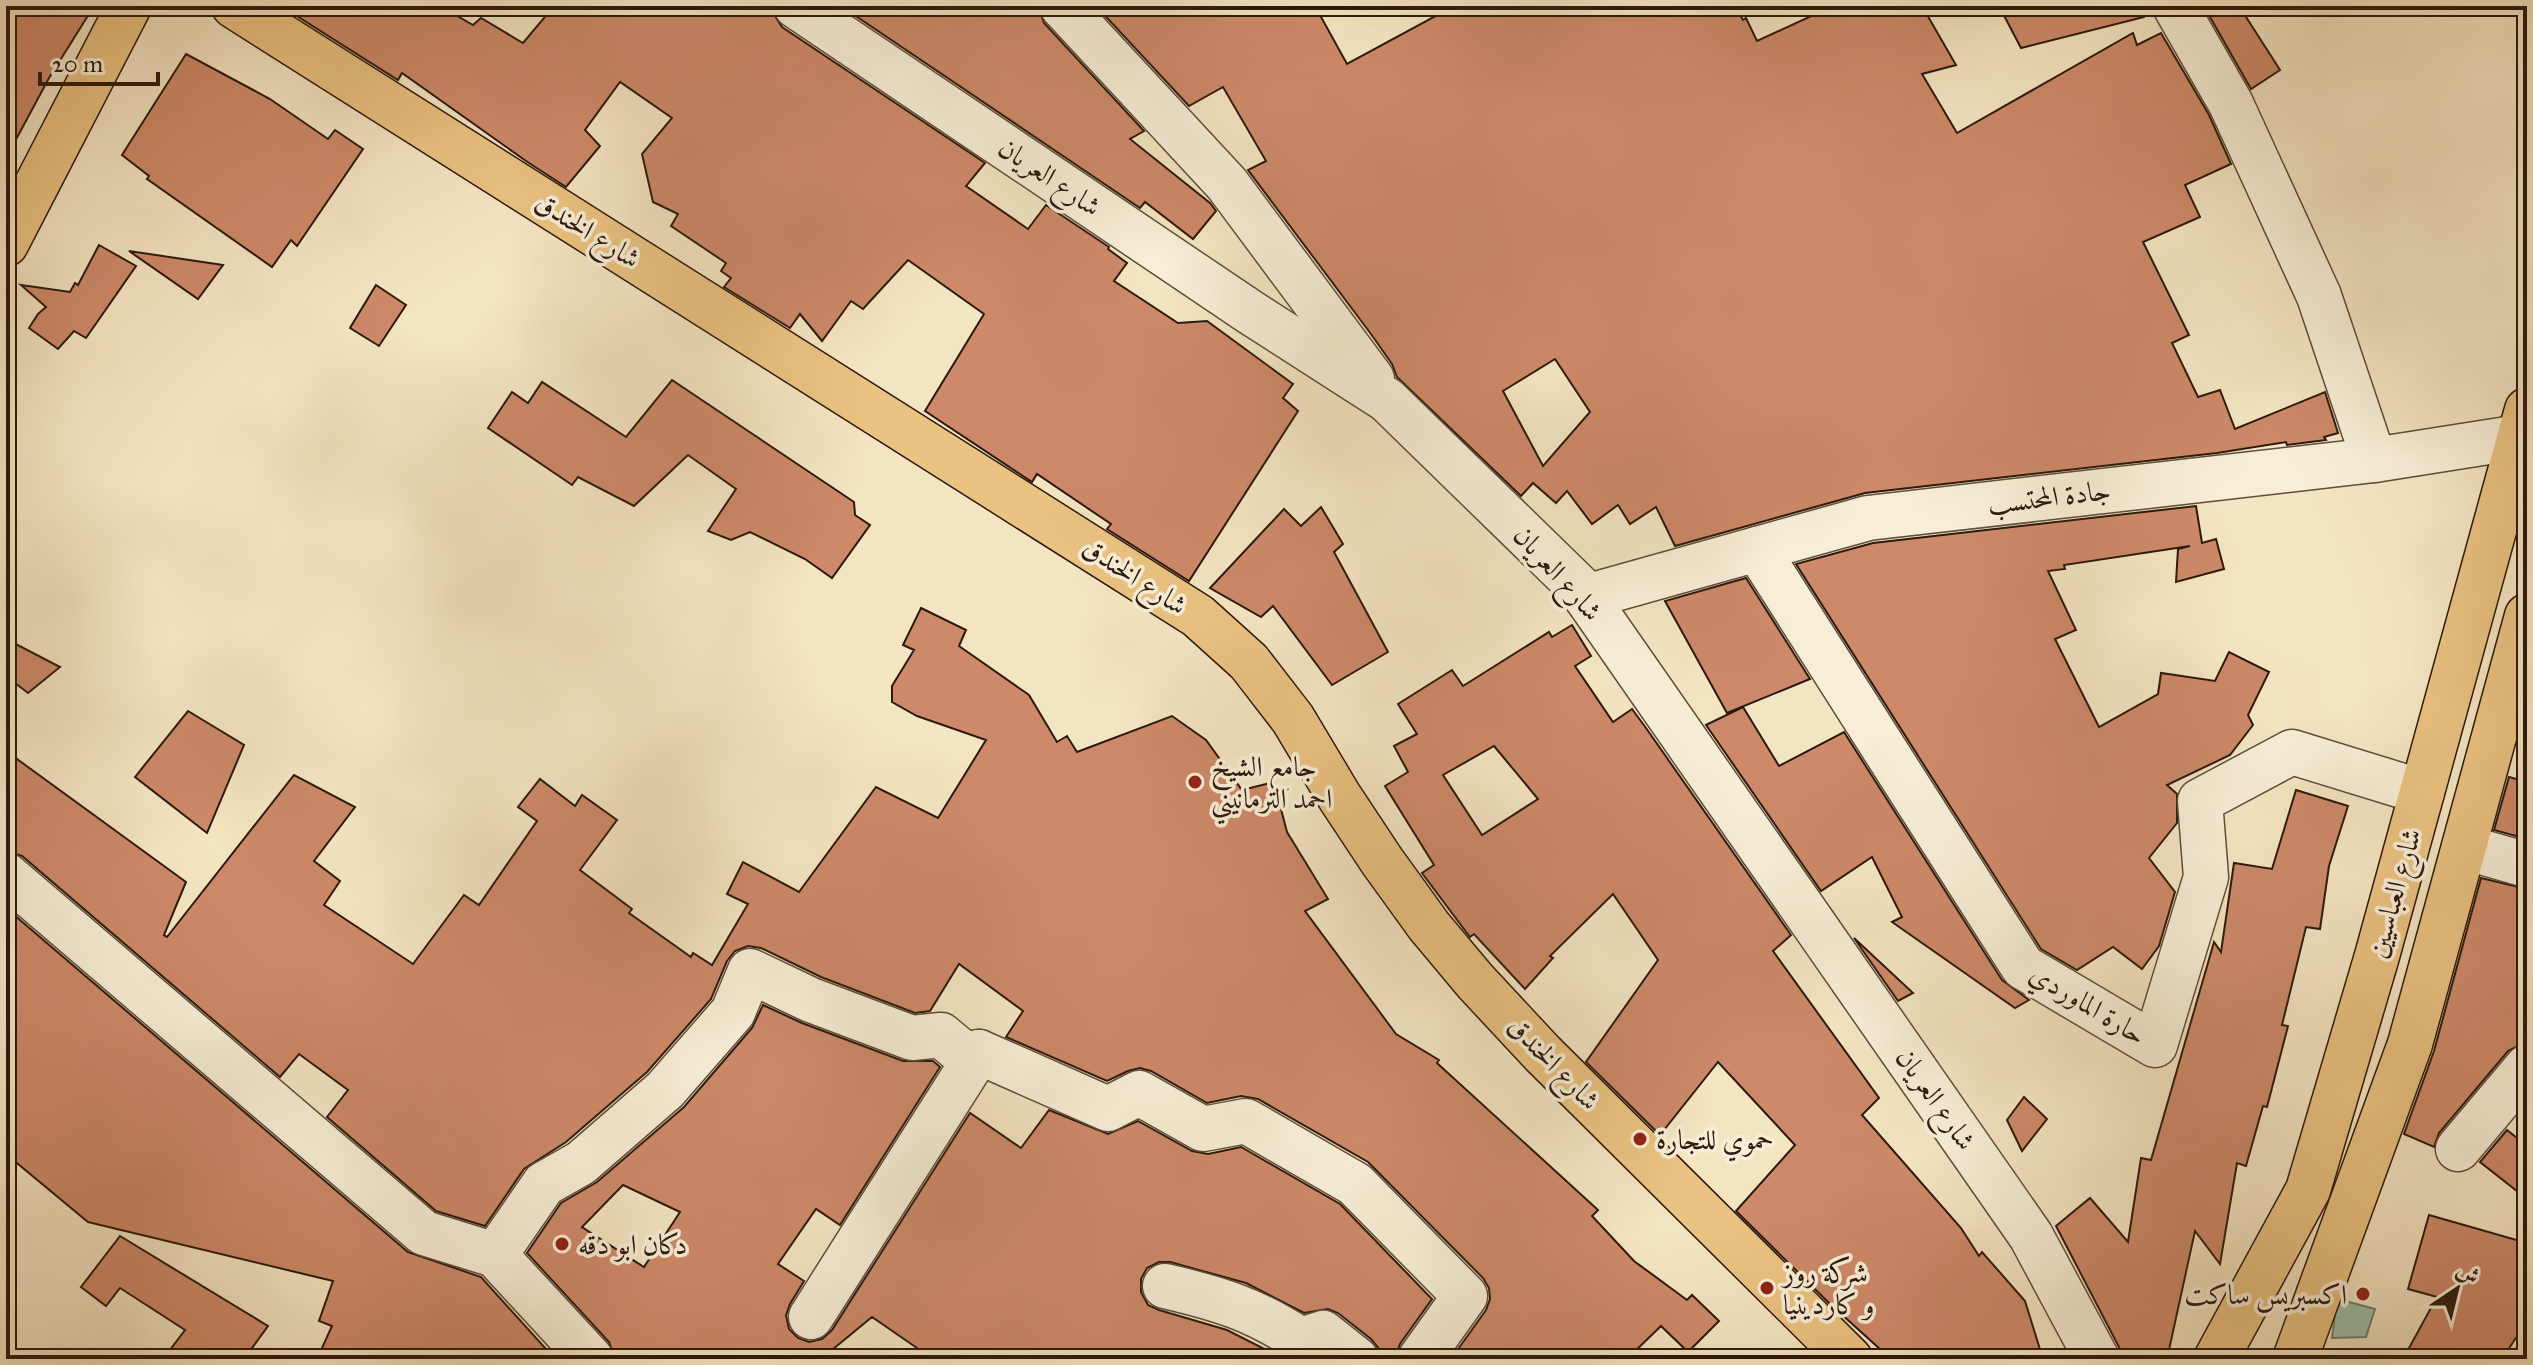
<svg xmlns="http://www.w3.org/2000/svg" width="2533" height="1365" viewBox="0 0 2533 1365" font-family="'IM FELL Great Primer',Amiri,serif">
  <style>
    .water { fill: #9dc0ad; stroke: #707d6d; stroke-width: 2 }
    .building { fill: #cd8969; stroke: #2c190d; stroke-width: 2; fill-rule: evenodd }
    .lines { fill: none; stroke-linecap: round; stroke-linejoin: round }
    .minor-casing { stroke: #5e4c3a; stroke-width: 47 }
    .major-casing { stroke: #2c190d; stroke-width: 47 }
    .minor { stroke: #f8eed7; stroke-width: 44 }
    .major { stroke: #eac281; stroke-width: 44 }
    .poi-dot { fill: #8f2418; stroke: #f8eed7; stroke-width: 3 }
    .labels { text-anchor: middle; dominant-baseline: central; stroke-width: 7; stroke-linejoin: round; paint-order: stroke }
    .street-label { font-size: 28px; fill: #2c190d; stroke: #f8eed7 }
    .poi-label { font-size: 28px; fill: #2c190d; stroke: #f8eed7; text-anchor: start }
  </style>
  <rect width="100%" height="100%" fill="#f4e5c2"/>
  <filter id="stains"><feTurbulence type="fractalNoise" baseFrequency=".0025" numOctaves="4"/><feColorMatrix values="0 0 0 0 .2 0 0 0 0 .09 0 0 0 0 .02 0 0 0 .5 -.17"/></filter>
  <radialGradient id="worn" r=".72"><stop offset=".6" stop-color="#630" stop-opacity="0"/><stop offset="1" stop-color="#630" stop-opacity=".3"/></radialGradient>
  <path class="water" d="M2337 1299 2375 1309 2366 1337 2332 1338Z"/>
  <g class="building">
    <path d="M6 6H94L49 78 6 158Z"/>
    <path d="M281 6H440L473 25 481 18 523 43 554 6H763L772 11 782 27 985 163 966 186 1028 229 1046 205 1109 247 1108 249 1127 263 1114 281 1178 323 1207 321 1293 384 1283 398 1298 411 1189 581 1107 529 1111 524 1037 474 1032 482 925 411 984 314 908 260 863 309 851 301 822 341 800 314 790 328 724 287 731 278 721 271 726 263 671 226 678 214 653 202 642 154 672 118 620 82 585 130 600 146 566 187 526 161 402 73 398 80Z"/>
    <path d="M841 6H1038L1044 23 1144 131 1130 139 1210 203 1216 211 1193 239 1145 202 1140 208Z"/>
    <path d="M1096 6H1315L1347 64 1454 6H1735L1743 20 1746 18 1757 41 1833 6H1922L1956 65 1922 74 1957 133 2133 33 2137 45 2161 33 2209 115 2231 164 2185 185 2200 217 2143 242 2189 335 2172 343 2198 397 2220 390 2235 429 2325 392 2338 433 2324 437 2326 440 2287 445 2286 442 2217 453 1865 493 1675 546 1656 507 1630 524 1618 505 1592 524 1567 491 1556 503 1533 483 1521 496 1397 377 1392 364 1371 334 1248 170 1266 161 1223 87 1189 106ZM1555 359 1590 412 1543 466 1503 391Z"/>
    <path d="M1999 6H2143L2144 17 2021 48Z"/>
    <path d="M2229 6H2239L2280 70 2251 89 2210 17Z"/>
    <path d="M186 54 270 99 328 139 335 130 363 149 297 246 291 240 272 267 147 179 149 176 122 155Z"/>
    <path d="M99 245 136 266 86 338 74 331 58 349 29 328 38 314 46 307 21 285 70 292 75 283 78 285Z"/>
    <path d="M129 251 223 265 198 299Z"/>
    <path d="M376 285 406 305 379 346 350 328Z"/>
    <path d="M672 380 854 502 855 515 870 525 832 578 805 559 750 532 731 540 708 531 736 489 688 455 634 506 578 477 572 485 488 428 512 392 528 403 542 382 626 437Z"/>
    <path d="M2196 506 2202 543 2216 539 2224 569 2176 582 2178 549 2190 546 2064 565 2065 569 2048 571 2076 630 2055 639 2099 727 2158 694 2161 673 2215 681 2229 652 2269 672 2248 715 2253 725 2230 755 2167 785 2177 794V823L2149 858 2175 892 2159 946 2142 969 2113 947 2077 970 2041 949 1796 564 1873 543Z"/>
    <path d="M1321 507 1343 544 1334 552 1388 652 1332 685 1273 606 1261 617 1210 588 1284 509 1301 526Z"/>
    <path d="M1746 578 1810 679 1727 713 1665 601Z"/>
    <path d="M921 608 966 630 959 646 1029 695 1057 742 1067 736 1077 752 1172 716 1206 740 1242 790 1274 782 1287 832 1328 899 1305 911 1396 1034 1439 1060 1437 1063 1598 1210 1592 1216 1634 1261 1687 1300 1692 1295 1719 1321 1688 1352 1661 1326 1627 1359H1451L1486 1310 1490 1299 1489 1288 1483 1278 1368 1162 1258 1099 1241 1096 1207 1103 1151 1071 1140 1068 1128 1071 1107 1081 1006 1037 1023 1011 959 964 930 1011 915 1013 821 977 761 948 748 946 735 951 727 961 711 999 647 1072 566 1142 524 1169 485 1226 436 1211 327 1117 348 1090 299 1054 280 1077 22 856 6 851V751L186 882 164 935 167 937 294 775 355 807 314 861 340 881 324 905 413 964 464 895 479 905 537 821 518 807 540 779 575 806 582 795 617 820 580 870 632 909 629 913 691 957 693 953 712 965 748 904 727 894 743 862 799 892 876 787 938 818 986 740 917 716 892 702V686L914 650 903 645Z"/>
    <path d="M1572 625 1591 656 1575 666 1613 722 1632 709 1646 728 1791 935 1773 951 1879 1098 1862 1115 1961 1228 1979 1256 1982 1252 2025 1301 2043 1359H1891L1829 1303 1736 1211 1795 1145 1718 1062 1660 1135 1586 1062 1658 960 1613 894 1550 956 1553 958 1525 989 1474 934 1470 937 1422 873 1434 865 1385 786 1408 772 1394 746 1417 734 1398 704 1452 670 1463 686 1549 632 1552 637ZM1494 746 1538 799 1482 835 1443 775Z"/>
    <path d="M6 639 60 667 28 693 6 676Z"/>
    <path d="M1743 707 1779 766 1844 732 2002 980 2029 1000 2015 1008 1892 922 1902 917 1872 857 1821 891 1706 725Z"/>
    <path d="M188 711 244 745 207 833 135 777Z"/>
    <path d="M2509 777 2527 782V839L2494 830Z"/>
    <path d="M2296 790 2348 806 2329 866 2320 929 2306 927 2282 1025 2288 1026 2267 1107 2263 1106 2246 1166 2237 1163 2220 1264 2195 1231 2169 1350 2122 1359 2119 1347 2056 1226 2090 1198 2128 1242 2141 1158 2151 1160 2214 942 2221 952 2234 863 2272 869Z"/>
    <path d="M2481 878 2527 889V1035L2524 1043 2508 1051 2439 1133 2434 1147 2404 1134 2434 1051Z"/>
    <path d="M6 908 408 1252 481 1277 555 1359H317L332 1326 319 1321 333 1281 88 1222 6 1154Z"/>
    <path d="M1854 938 1913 993 1898 1001Z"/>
    <path d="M763 1005 802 1023 903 1061H933L940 1067 840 1225 816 1209 778 1264 804 1281 790 1304 786 1315 789 1329 798 1338 809 1342 822 1339 832 1330 970 1113 1021 1148 1049 1110 1108 1134 1138 1121 1192 1151 1208 1154 1241 1147 1340 1204 1432 1299 1400 1344 1395 1359H1380L1379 1349 1371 1339 1338 1313 1328 1309 1304 1313 1246 1283 1170 1262H1159L1147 1268 1141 1279V1292L1148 1305 1159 1310 1227 1330 1284 1359H933L872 1317 821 1359H615L609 1342 527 1253 561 1203 597 1182 684 1107 752 1028ZM623 1185 680 1212 644 1267 582 1227Z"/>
    <path d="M2024 1097 2047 1119 2022 1151 2007 1120Z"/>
    <path d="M2507 1130 2527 1146V1199L2480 1162Z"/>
    <path d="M2429 1215 2527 1243V1321L2502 1359H2403L2437 1297 2408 1289Z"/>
    <path d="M120 1236 268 1326 244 1359H163L185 1330 120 1288 106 1306 81 1287Z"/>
  </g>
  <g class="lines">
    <g class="minor-casing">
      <g id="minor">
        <path d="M796 6 1250 312 1387 400 1579 587 2031 1236 2097 1359"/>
        <path d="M1062 6 1227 184 1372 379"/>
        <path d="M2175 6 2231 104 2319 296 2374 460"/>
        <path d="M1757 549 2023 967 2155 1045 2206 877 2200 801 2292 752 2422 792"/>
        <path d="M1586 597 1868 518 2374 460 2520 437"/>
        <path d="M2464 847 2527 865"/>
        <path d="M6 875 424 1233 495 1255 591 1359"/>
        <path d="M2458 1149 2527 1067"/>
        <path d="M495 1255 544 1184 581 1163 665 1090 733 1012 750 971 811 1000 912 1038 941 1035 965 1055 979 1052 1108 1109 1139 1093 1203 1129 1246 1121 1355 1184 1465 1296 1420 1359"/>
        <path d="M1165 1286C1221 1299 1253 1309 1301 1340L1323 1333 1356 1359"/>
        <path d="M811 1317 979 1052"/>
      </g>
    </g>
    <g class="major-casing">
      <g id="major">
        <path d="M234 6 1198 616 1249 662 1293 719 1339 796 1382 861 1429 926 1475 981 1542 1053 1850 1359"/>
        <path d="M6 244 129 6"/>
        <path d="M2216 1359 2308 1190 2377 956 2527 410"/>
        <path d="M2295 1359 2410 1044 2527 616"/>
      </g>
    </g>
    <use href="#minor" class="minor"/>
    <use href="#major" class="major"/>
  </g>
  <g class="poi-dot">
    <circle cx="1195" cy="782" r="8"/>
    <circle cx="1640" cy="1139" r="8"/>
    <circle cx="562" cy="1244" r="8"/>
    <circle cx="1767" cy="1288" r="8"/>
    <circle cx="2363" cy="1294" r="8"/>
  </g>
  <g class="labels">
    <g class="street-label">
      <text transform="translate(1050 177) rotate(34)">شارع العريان</text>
      <text transform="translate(588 230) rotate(32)">شارع الخندق</text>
      <text transform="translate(2049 497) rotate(-7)">جادة المحتسب</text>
      <text transform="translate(1558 573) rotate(48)">شارع العريان</text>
      <text transform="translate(1135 576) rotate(33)">شارع الخندق</text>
      <text transform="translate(2394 893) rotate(-74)">شارع العباسيين</text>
      <text transform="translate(2088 1004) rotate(31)">حارة الماوردي</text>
      <text transform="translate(1554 1063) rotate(46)">شارع الخندق</text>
      <text transform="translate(1936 1099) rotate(55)">شارع العريان</text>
    </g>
    <g class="poi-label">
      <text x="1211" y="766">جامع الشيخ<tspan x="1211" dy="32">احمد الترمانيني</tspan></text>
      <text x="1656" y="1139">حموي للتجارة</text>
      <text x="578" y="1244">دكان ابو دقه</text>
      <text x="1783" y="1272">شركة روز<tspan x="1783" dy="32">و كاردينيا</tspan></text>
      <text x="2347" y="1294" text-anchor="end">اكسبريس ساكت</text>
    </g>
  </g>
  <rect width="2533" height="1365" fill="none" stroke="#f4e5c2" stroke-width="32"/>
  <rect x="8" y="8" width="2517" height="1349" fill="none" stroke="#2c190d" stroke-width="4"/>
  <rect x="16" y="16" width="2501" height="1333" fill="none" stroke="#2c190d" stroke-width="2"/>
  <g transform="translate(2457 1289) rotate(35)" stroke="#f8eed7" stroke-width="6" paint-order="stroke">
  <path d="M0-6L14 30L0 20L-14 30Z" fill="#2c190d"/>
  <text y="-12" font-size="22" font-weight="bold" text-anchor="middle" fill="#2c190d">ش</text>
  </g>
  <path d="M40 72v12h118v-12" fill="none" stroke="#2c190d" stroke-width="4"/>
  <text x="52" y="72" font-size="24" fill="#2c190d" stroke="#f8eed7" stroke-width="6" paint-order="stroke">20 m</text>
  <rect width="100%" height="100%" filter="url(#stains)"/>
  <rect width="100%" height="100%" fill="url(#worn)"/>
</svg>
